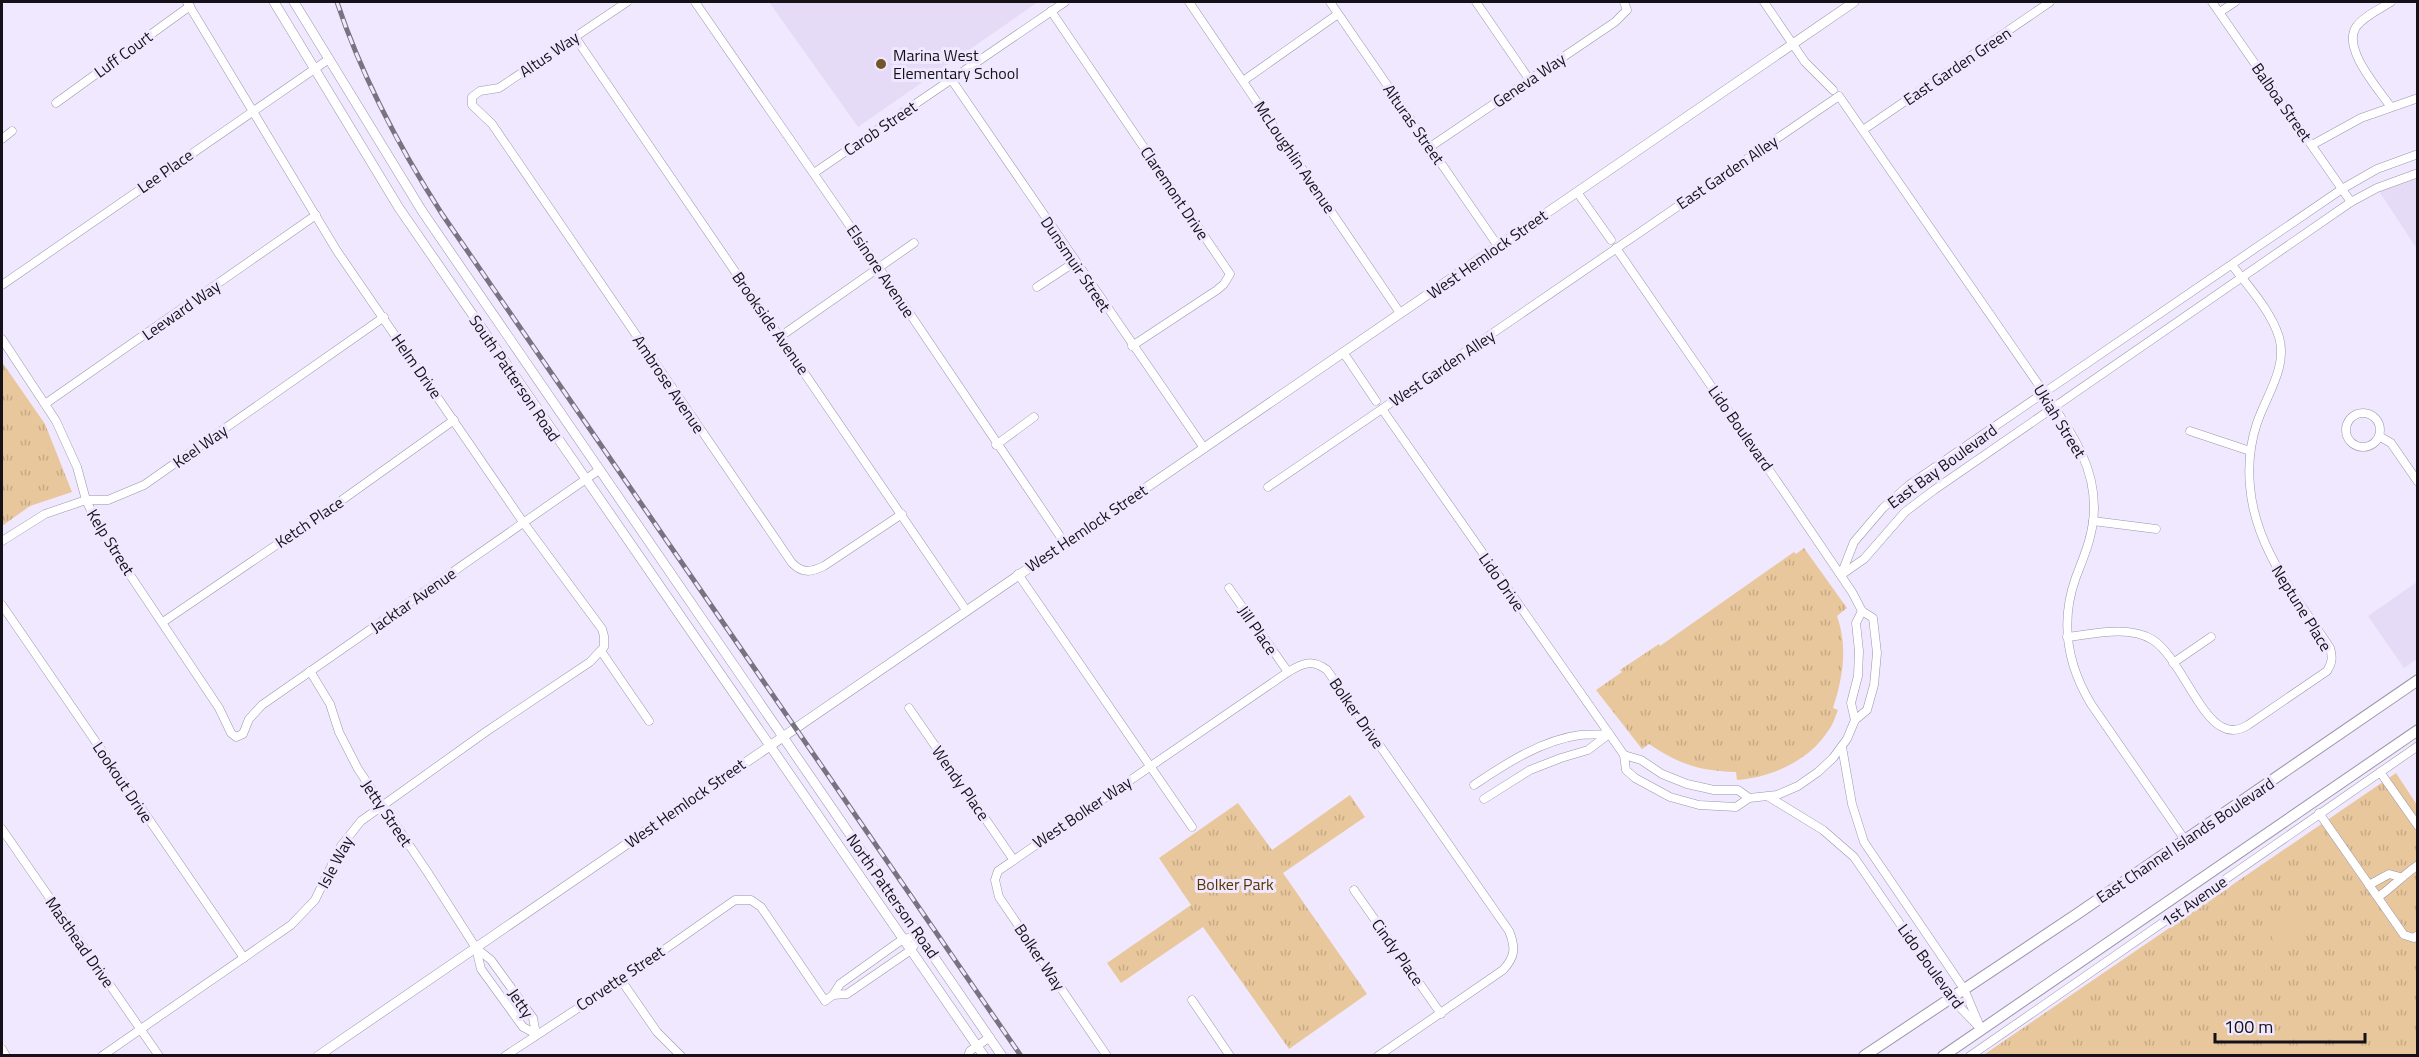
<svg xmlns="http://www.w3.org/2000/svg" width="2419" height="1057" viewBox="0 0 2419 1057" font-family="'Titillium Web',sans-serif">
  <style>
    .built { fill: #e6dbf7 }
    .grass { fill: url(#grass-tufts) }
    .pitch { fill: #e8c79c }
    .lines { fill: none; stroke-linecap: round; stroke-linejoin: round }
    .minor-casing { stroke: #9c95a9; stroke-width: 9 }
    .tertiary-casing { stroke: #9c95a9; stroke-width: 10 }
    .secondary-casing { stroke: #9c95a9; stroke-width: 12 }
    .minor { stroke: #fff; stroke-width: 8 }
    .tertiary { stroke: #fff; stroke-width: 9 }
    .secondary { stroke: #fff; stroke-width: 10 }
    .rail-casing { stroke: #787381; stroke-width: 5 }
    .rail { stroke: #f0e8fe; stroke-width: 3; stroke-dasharray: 9; stroke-linecap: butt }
    .poi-dot { fill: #74552a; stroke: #f0e8fe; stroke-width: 2 }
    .labels { text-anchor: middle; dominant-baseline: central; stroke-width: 6; stroke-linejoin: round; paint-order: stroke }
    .street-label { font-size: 16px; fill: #141119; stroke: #f0e8fe }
    .poi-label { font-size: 16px; fill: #141119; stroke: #f0e8fe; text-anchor: start }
    .park-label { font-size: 16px; fill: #553500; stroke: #f0e8fe }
  </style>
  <defs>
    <pattern id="grass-tufts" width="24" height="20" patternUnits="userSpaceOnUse" patternTransform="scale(1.5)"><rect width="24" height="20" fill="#e8c79c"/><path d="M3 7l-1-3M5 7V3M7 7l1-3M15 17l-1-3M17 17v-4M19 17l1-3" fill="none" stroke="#c6aa86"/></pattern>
  </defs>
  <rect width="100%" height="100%" fill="#f0e8fe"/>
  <g class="built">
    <path d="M769 2H1038L858 127Z"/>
    <path d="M2417 173V249L2377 188Z"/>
    <path d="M2417 582V659L2404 668 2368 616Z"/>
  </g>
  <g class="grass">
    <path d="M2 362 45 424 72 492 30 506 2 526Z"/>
    <path d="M1804 548 1847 608 1837 616C1848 647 1843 677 1833 708L1838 710C1835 717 1833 725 1828 731 1809 761 1770 778 1737 780L1736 772C1699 771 1679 764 1649 744L1642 749 1596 690 1622 672 1620 670 1659 644 1660 646 1794 552 1796 554Z"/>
    <path d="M2396 773 2417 805V1055L1982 1056Z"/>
    <path d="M1350 795 1365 817 1283 873 1367 994 1289 1049 1203 927 1121 983 1107 963 1191 905 1159 858 1238 803 1272 850Z"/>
  </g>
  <path class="pitch" d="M2291 916 2298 918 2301 925 2293 946 2281 951 2274 946 2271 934 2283 920Z"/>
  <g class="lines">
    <g class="minor-casing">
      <g id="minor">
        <path d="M627 2 499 88 480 91 472 97V105L492 124 792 563C803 574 811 572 824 566L902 514"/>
        <path d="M695 2 879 268 1064 542"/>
        <path d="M1189 2 1400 313"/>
        <path d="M1330 2 1498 246"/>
        <path d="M1476 2 1529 79"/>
        <path d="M1764 2 1805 62 1833 90"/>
        <path d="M2212 2 2351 202"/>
        <path d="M1051 11 1230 274 1224 284 1217 290 1132 346"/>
        <path d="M2220 12 2235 2"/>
        <path d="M575 37 966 610"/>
        <path d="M951 79 1204 448"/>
        <path d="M1243 81 1338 14"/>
        <path d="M56 103 190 6"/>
        <path d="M2390 106C2378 88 2342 49 2356 27 2364 16 2380 9 2391 2"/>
        <path d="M1863 130 2050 2"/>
        <path d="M2 139 12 131"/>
        <path d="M2312 145 2361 118 2418 98"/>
        <path d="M1430 147 1615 22 1627 10 1624 2"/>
        <path d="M814 173 1065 2"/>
        <path d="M1577 192 1611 240"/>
        <path d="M2 285 329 59"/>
        <path d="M1037 287 1075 262"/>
        <path d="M781 336 914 243"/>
        <path d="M2 339 56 421 77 467 86 500 102 533 219 708 231 733 236 737 243 734 249 719 262 705 599 470"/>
        <path d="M1343 352 1376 401"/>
        <path d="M45 404 316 215"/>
        <path d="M1382 409 1624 755 1626 770 1635 778 1670 797 1699 805 1736 807 1749 798 1777 795 1798 786 1818 772 1833 758 1847 739 1855 720 1867 710 1874 685 1877 653 1873 618 1862 611 1852 592 1787 496 1616 248"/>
        <circle cx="2363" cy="430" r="17"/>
        <path d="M2190 431 2250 451"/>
        <path d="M2379 436 2391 443 2418 482"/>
        <path d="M996 445 1034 417"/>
        <path d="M1268 487 1839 96 2054 407C2075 438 2094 468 2094 507 2094 533 2085 554 2076 577 2060 621 2067 664 2091 704L2185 840"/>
        <path d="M2093 521 2156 529"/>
        <path d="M2 541 45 514 86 500H108L144 485 384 317"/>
        <path d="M1018 574 1192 827"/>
        <path d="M1841 575 1854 542 1883 508 1909 485 2342 189 2377 169 2418 154"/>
        <path d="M1841 575 1864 559 1905 512 1934 490 2351 202 2377 188 2418 173"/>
        <path d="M1229 588 1288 672"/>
        <path d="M2 605 244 958"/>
        <path d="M163 622 335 505 454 420"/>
        <path d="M2067 637C2094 634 2129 625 2153 640 2178 656 2198 715 2222 727 2231 732 2240 730 2248 725L2327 671C2332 663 2333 657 2330 648 2297 597 2255 549 2250 486 2248 465 2250 444 2257 423 2266 396 2288 367 2279 337 2271 311 2248 286 2232 265"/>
        <path d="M601 651 649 721"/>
        <path d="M2173 663 2211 637"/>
        <path d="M310 671 330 704 339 732 358 769 428 873 476 948 491 960 533 1018 536 1034"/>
        <path d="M909 708 1013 859"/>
        <path d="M1855 720 1851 703 1858 676 1859 651 1856 623 1862 611"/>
        <path d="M1842 747 1852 804 1864 842 1964 989 1981 1029"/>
        <path d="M1624 755 1641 760 1662 774 1687 784 1714 790H1738L1749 798"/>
        <path d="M2380 772 2418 826"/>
        <path d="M1474 785C1505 764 1542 740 1580 735 1589 734 1599 735 1609 734"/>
        <path d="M1769 797 1823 830 1854 857 1951 998 1977 1025"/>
        <path d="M1484 799 1530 770 1561 758 1588 750 1609 734"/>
        <path d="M2319 813 2404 935 2414 938 2418 935"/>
        <path d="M2 829 159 1056"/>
        <path d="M2369 885 2389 874 2400 877"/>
        <path d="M1354 890 1441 1014"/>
        <path d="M2378 897C2393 887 2403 875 2418 865"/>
        <path d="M476 948 481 969 523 1027 536 1034"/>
        <path d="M621 980 657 1032 681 1056"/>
        <path d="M833 995 840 984 903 939 920 936"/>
        <path d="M1192 1000 1230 1056"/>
        <path d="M2 1049 6 1056"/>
        <path d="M102 1056 291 925 315 900 341 846 361 821 487 731 590 662 604 647V636L602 629 523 522 337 251 187 2"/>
        <path d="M505 1056 621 980 735 900H751L761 907 825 1001 833 995 847 994 911 950 920 936"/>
        <path d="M968 1056 970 1051 990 1037"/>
        <path d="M1107 1056 999 897 995 880 998 871 1288 672C1303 663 1312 659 1327 670L1509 931C1516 948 1515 957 1503 970L1378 1056"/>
        <path d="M1970 1056 2418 746"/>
      </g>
    </g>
    <g class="tertiary-casing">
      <g id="tertiary">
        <path d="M274 2 399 208 984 1056"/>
        <path d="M294 2 422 211 1002 1056"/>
        <path d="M318 1056 1854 2"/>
      </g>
    </g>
    <g class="secondary-casing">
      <g id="secondary">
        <path d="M1864 1056 2077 914 2418 680"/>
        <path d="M1943 1056 2418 730"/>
      </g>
    </g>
    <use href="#minor" class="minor"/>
    <use href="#tertiary" class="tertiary"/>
    <use href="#secondary" class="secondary"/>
    <g class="rail-casing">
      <path id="rail" d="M337 2C362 77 399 147 442 214L1021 1056"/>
    </g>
    <use href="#rail" class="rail"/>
  </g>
  <circle class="poi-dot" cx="881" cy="64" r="6"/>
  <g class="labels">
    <g class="street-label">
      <text transform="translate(123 54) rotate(-36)">Luff Court</text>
      <text transform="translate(549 54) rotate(-34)">Altus Way</text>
      <text transform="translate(1957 66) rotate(-34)">East Garden Green</text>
      <text transform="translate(1529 80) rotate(-34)">Geneva Way</text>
      <text transform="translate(2282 102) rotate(55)">Balboa Street</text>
      <text transform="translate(1414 124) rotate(55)">Alturas Street</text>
      <text transform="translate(880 128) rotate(-34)">Carob Street</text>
      <text transform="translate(1295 157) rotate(56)">McLoughlin Avenue</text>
      <text transform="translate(165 171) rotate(-35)">Lee Place</text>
      <text transform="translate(1727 172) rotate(-34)">East Garden Alley</text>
      <text transform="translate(1175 193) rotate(56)">Claremont Drive</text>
      <text transform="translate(1487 254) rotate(-35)">West Hemlock Street</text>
      <text transform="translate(1076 264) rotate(56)">Dunsmuir Street</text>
      <text transform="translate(881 271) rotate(56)">Elsinore Avenue</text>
      <text transform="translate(181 310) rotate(-35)">Leeward Way</text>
      <text transform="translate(771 323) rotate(55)">Brookside Avenue</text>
      <text transform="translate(417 366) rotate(55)">Helm Drive</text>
      <text transform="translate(1442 368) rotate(-34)">West Garden Alley</text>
      <text transform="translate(515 378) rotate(56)">South Patterson Road</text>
      <text transform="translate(669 384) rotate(56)">Ambrose Avenue</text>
      <text transform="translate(2060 421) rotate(58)">Ukiah Street</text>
      <text transform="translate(1741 428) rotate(55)">Lido Boulevard</text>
      <text transform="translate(200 446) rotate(-35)">Keel Way</text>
      <text transform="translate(1942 466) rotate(-36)">East Bay Boulevard</text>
      <text transform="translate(309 522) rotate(-34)">Ketch Place</text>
      <text transform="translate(1086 528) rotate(-34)">West Hemlock Street</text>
      <text transform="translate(111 542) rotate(58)">Kelp Street</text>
      <text transform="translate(1502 582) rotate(55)">Lido Drive</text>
      <text transform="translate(413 600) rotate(-35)">Jacktar Avenue</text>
      <text transform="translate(2302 608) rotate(58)">Neptune Place</text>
      <text transform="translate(1258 630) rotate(55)">Jill Place</text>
      <text transform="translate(1357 713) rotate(55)">Bolker Drive</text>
      <text transform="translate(123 782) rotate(56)">Lookout Drive</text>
      <text transform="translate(961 783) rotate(55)">Wendy Place</text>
      <text transform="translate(685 803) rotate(-35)">West Hemlock Street</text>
      <text transform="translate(1082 812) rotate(-34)">West Bolker Way</text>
      <text transform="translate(387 813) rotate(56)">Jetty Street</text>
      <text transform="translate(2185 840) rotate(-34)">East Channel Islands Boulevard</text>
      <text transform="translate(335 862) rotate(-62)">Isle Way</text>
      <text transform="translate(893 896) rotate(55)">North Patterson Road</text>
      <text transform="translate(2194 901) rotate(-35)">1st Avenue</text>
      <text transform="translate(80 942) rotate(55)">Masthead Drive</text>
      <text transform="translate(1398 952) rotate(55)">Cindy Place</text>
      <text transform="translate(1040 957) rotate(56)">Bolker Way</text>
      <text transform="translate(1931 966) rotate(54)">Lido Boulevard</text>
      <text transform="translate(620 978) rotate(-34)">Corvette Street</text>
      <text transform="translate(521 1003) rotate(56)">Jetty</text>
    </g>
    <g class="poi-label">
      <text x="893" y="55">Marina West<tspan x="893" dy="18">Elementary School</tspan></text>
    </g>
    <g class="park-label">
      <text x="1235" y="884">Bolker Park</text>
    </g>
  </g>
  <rect width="2419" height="1057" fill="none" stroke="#141119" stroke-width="6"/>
  <path d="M2215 1033v9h150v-9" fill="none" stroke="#141119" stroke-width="3"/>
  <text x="2224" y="1033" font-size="18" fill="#141119" stroke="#f0e8fe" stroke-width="4.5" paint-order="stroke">100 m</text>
</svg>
